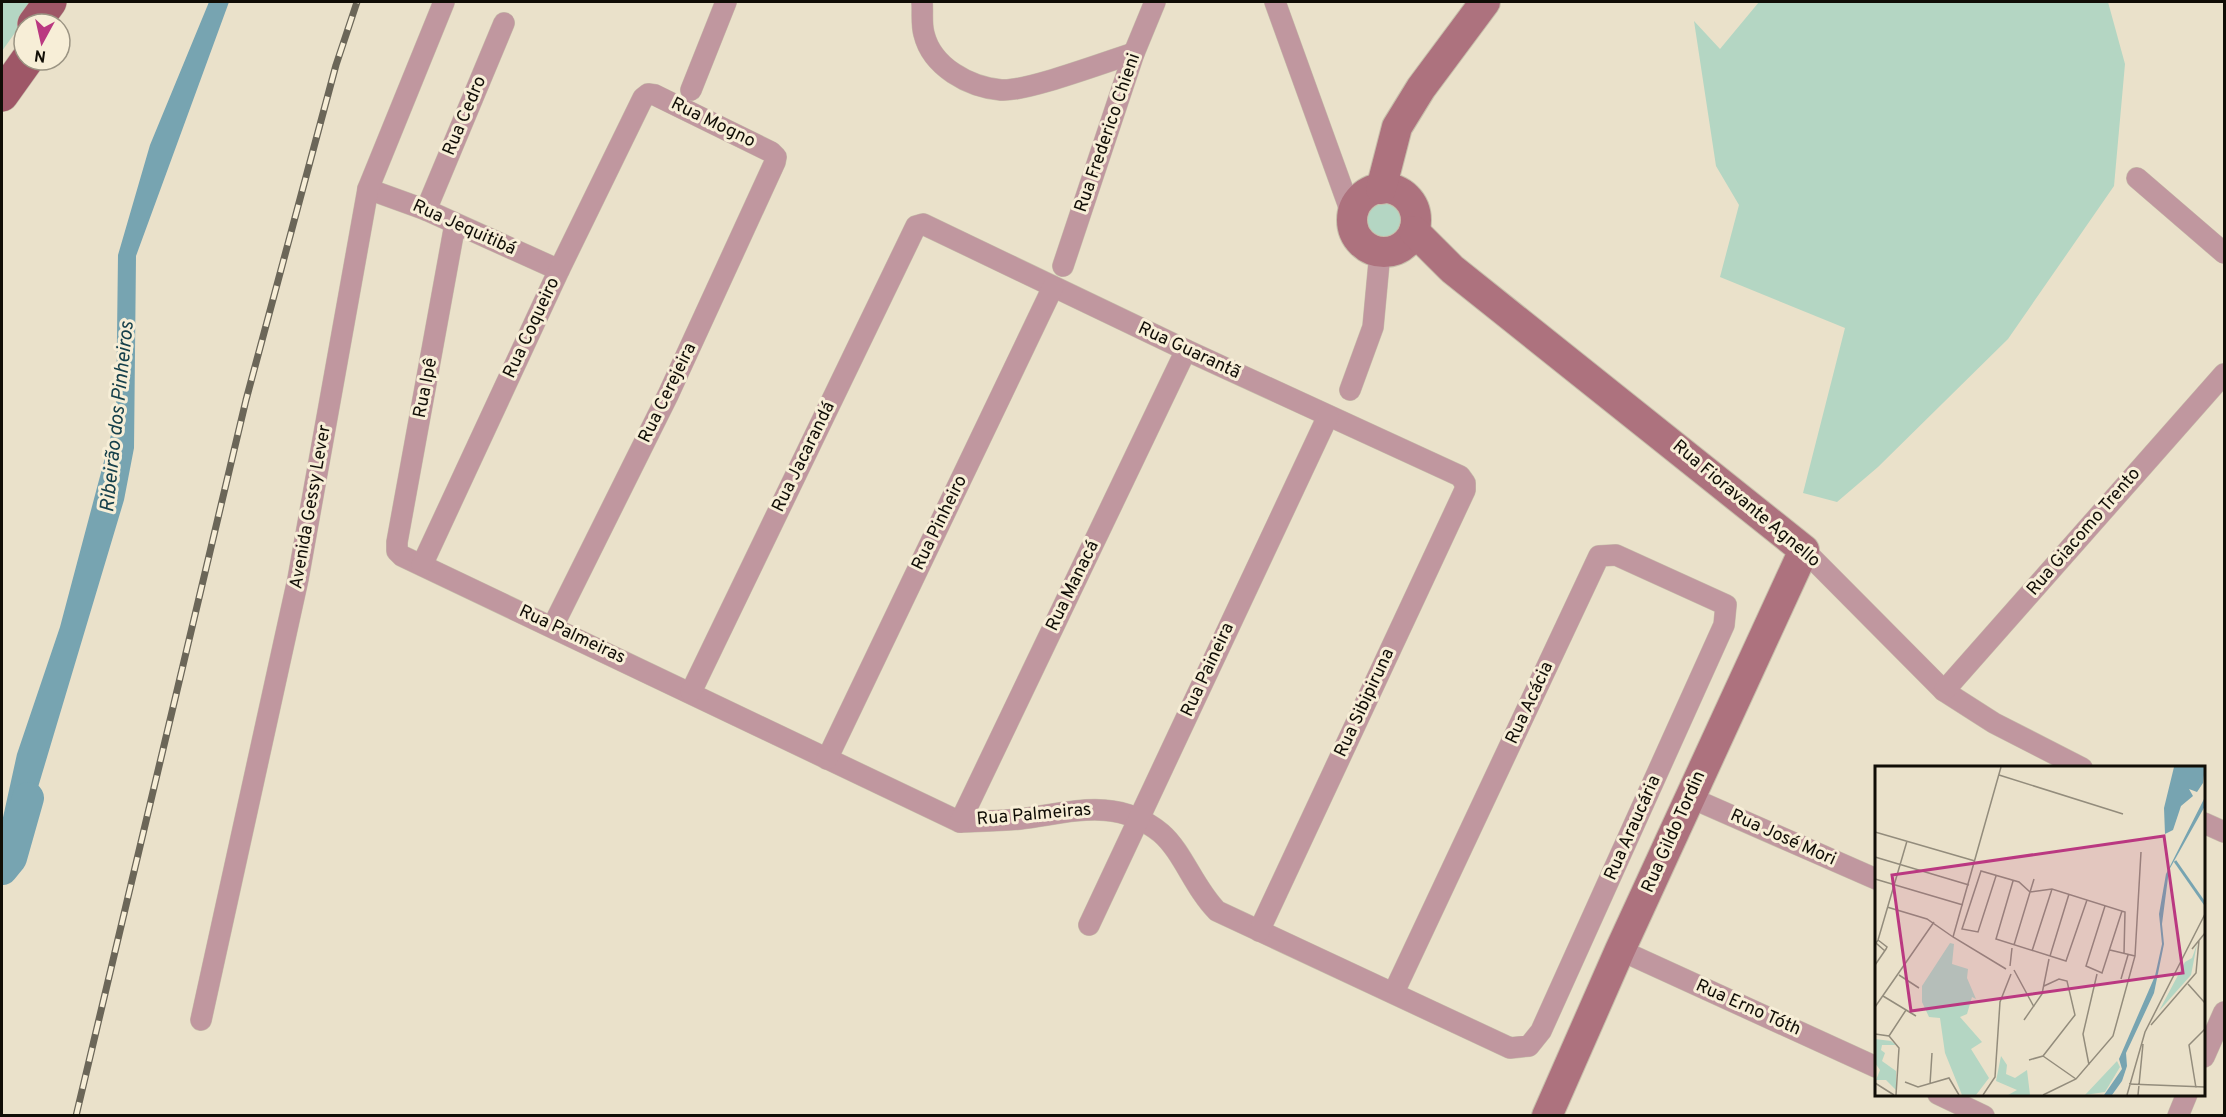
<svg xmlns="http://www.w3.org/2000/svg" width="2226" height="1117" viewBox="0 0 2226 1117" font-family="Overpass,sans-serif">
  <style>
    .green { fill: #b4d6c3 }
    .water { fill: #77a4b1 }
    .lines { fill: none; stroke-linecap: round; stroke-linejoin: round }
    .river { stroke: #77a4b1; stroke-width: 32 }
    .street-casing { stroke: #c7bfab; stroke-width: 22 }
    .secondary-casing { stroke: #c7bfab; stroke-width: 32 }
    .primary-casing { stroke: #c7bfab; stroke-width: 34 }
    .street { stroke: #c0979f; stroke-width: 21 }
    .secondary { stroke: #ad727e; stroke-width: 30 }
    .primary { stroke: #9e5767; stroke-width: 33 }
    .rail-casing { stroke: #6b6658; stroke-width: 7 }
    .rail { stroke: #f7eed7; stroke-width: 4.5; stroke-dasharray: 14; stroke-linecap: butt }
    .labels { text-anchor: middle; dominant-baseline: central; stroke-width: 6; stroke-linejoin: round; paint-order: stroke }
    .street-label { font-size: 18px; fill: #100d06; stroke: #f7eed7 }
    .water-label { font-size: 20px; font-style: italic; fill: #16404b; stroke: #f7eed7 }
    .inset-river { fill: none; stroke: #77a4b1; stroke-width: 3 }
    .inset-road { fill: none; stroke: #938c7c; stroke-width: 1.5 }
    .view { fill: #ba3881; fill-opacity: 0.15; stroke: #ba3881; stroke-width: 3 }
    .inset-edge { fill: none; stroke: #100d06; stroke-width: 3 }
  </style>
  <rect width="100%" height="100%" fill="#eae1ca"/>
  <g class="green">
    <path d="M2 2H37L2 51Z"/>
    <path d="M1759 2H2108L2125 64 2114 186 2008 339 1878 467 1837 502 1803 493 1845 328 1720 277 1739 205 1716 166 1694 21 1720 49Z"/>
    <circle cx="1381" cy="220" r="22"/>
  </g>
  <path class="water" d="M209 2H229L136 256 134 448 124 500 30 814 2 865V822L17 754 60 627 116 416 118 255 150 145Z"/>
  <g class="lines">
    <path class="river" d="M2 869 11 858 28 798"/>
    <g class="street-casing">
      <g id="street">
        <path d="M922 2C923 11 921 24 924 34 932 67 969 87 1001 90 1026 92 1105 62 1134 53"/>
        <path d="M1275 2 1352 215"/>
        <path d="M691 90 726 2"/>
        <path d="M2137 178 2224 253"/>
        <path d="M368 189 426 210 559 270"/>
        <path d="M426 210 504 23"/>
        <path d="M455 224 397 542V551L402 556 960 822C979 821 1000 821 1020 819 1070 813 1116 796 1161 833 1183 852 1194 888 1217 911L1510 1048 1529 1046 1541 1031 1724 625 1726 605 1616 555 1599 556 1394 992"/>
        <path d="M1063 266 1134 53 1155 2"/>
        <path d="M1350 390 1373 327 1380 252"/>
        <path d="M1804 550 1944 691 1994 723 2082 768"/>
        <path d="M422 565 559 270 643 98 648 94 655 95 771 152 776 157 775 162 668 395 553 626"/>
        <path d="M1944 691 2224 374"/>
        <path d="M691 692 916 226 923 224 1186 350 1460 476 1465 483V490L1259 931"/>
        <path d="M827 759 1053 287"/>
        <path d="M1689 797 1876 879"/>
        <path d="M960 822 1186 350"/>
        <path d="M2204 823 2224 832"/>
        <path d="M1089 925 1328 416"/>
        <path d="M1620 950 1876 1067"/>
        <path d="M201 1020 298 579 368 189 444 2"/>
        <path d="M2204 1057 2224 1012"/>
        <path d="M1938 1094 1984 1116"/>
        <path d="M2178 1116 2187 1094"/>
      </g>
    </g>
    <g class="secondary-casing">
      <g id="secondary">
        <circle cx="1384" cy="220" r="32"/>
        <path d="M1381 189 1397 127 1421 88 1485 2"/>
        <path d="M1414 231 1452 269 1804 550 1620 950 1547 1116"/>
      </g>
    </g>
    <g class="primary-casing">
      <g id="primary">
        <path d="M34 24 50 2"/>
        <path d="M2 95 27 60"/>
      </g>
    </g>
    <use href="#street" class="street"/>
    <use href="#secondary" class="secondary"/>
    <use href="#primary" class="primary"/>
    <g class="rail-casing">
      <path id="rail" d="M76 1116 246 400 336 65 357 2"/>
    </g>
    <use href="#rail" class="rail"/>
  </g>
  <g class="labels">
    <g class="street-label">
      <text transform="translate(465 116) rotate(-67)">Rua Cedro</text>
      <text transform="translate(713 123) rotate(26)">Rua Mogno</text>
      <text transform="translate(1108 133) rotate(-71)">Rua Frederico Chieni</text>
      <text transform="translate(464 228) rotate(24)">Rua Jequitibá</text>
      <text transform="translate(532 328) rotate(-65)">Rua Coqueiro</text>
      <text transform="translate(1189 351) rotate(25)">Rua Guarantã</text>
      <text transform="translate(426 388) rotate(-79)">Rua Ipê</text>
      <text transform="translate(668 393) rotate(-64)">Rua Cerejeira</text>
      <text transform="translate(804 457) rotate(-64)">Rua Jacarandá</text>
      <text transform="translate(1746 504) rotate(40)">Rua Fioravante Agnello</text>
      <text transform="translate(311 507) rotate(-80)">Avenida Gessy Lever</text>
      <text transform="translate(940 523) rotate(-64)">Rua Pinheiro</text>
      <text transform="translate(2084 532) rotate(-49)">Rua Giacomo Trento</text>
      <text transform="translate(1073 586) rotate(-64)">Rua Manacá</text>
      <text transform="translate(572 635) rotate(25)">Rua Palmeiras</text>
      <text transform="translate(1208 670) rotate(-65)">Rua Paineira</text>
      <text transform="translate(1365 703) rotate(-65)">Rua Sibipiruna</text>
      <text transform="translate(1530 703) rotate(-65)">Rua Acácia</text>
      <text transform="translate(1034 815) rotate(-5)">Rua Palmeiras</text>
      <text transform="translate(1633 828) rotate(-66)">Rua Araucária</text>
      <text transform="translate(1674 832) rotate(-66)">Rua Gildo Tordin</text>
      <text transform="translate(1783 838) rotate(24)">Rua José Mori</text>
      <text transform="translate(1748 1008) rotate(24)">Rua Erno Tóth</text>
    </g>
    <g class="water-label">
      <text transform="translate(118 417) rotate(-84)">Ribeirão dos Pinheiros</text>
    </g>
  </g>
  <g transform="translate(1875 766)">
    <rect width="330" height="330" fill="#eae1ca"/>
    <path d="M75 177 79 178 77 198 93 203 92 212 101 233 97 231 92 248 85 251 107 276 96 283 114 312 101 329H87L70 287 65 252 54 251 47 236V220ZM322 178 316 209 284 245 310 196 317 192ZM0 273 16 275 21 279H7L6 284 10 287 7 295 21 305V324L11 314H1L5 304 0 297ZM126 290 132 299 131 308 140 312 152 304 155 329H133L142 324 121 315ZM242 295 245 301 230 326 210 329Z" fill="#b4d6c3"/>
    <path d="M299 1H330L328 17 322 26 314 23 318 30 306 40 298 64 290 68 289 42ZM330 31V40L294 104 287 158 289 178 279 227 251 287 252 300 247 315 237 329H229L247 303 244 293 280 210 287 178 284 148 291 108Z" fill="#77a4b1"/>
    <path class="inset-river" d="M300 95 330 138"/>
    <path class="inset-road" d="M126 1 78 171 131 203M124 9 248 48M0 66 100 95M0 91 94 119M121 110 103 166 87 163 106 105 144 116 155 126 177 123 250 146 249 187M0 113 88 139M138 115 121 173 191 195 212 134M230 140 211 200 227 207 247 145M12 141 52 153 78 171M3 174 32 75M139 179 159 113M317 183 330 167M235 184 260 190M157 185 177 123M175 190 194 128M0 199 11 183 12 181 3 174 1 177 10 185M135 200 137 182M139 204 159 241M24 209 44 222M246 213 253 189M313 218 330 237M8 230 41 250M0 241 59 156M149 254 167 228 174 193M276 259 321 207 324 174M0 268 14 270 24 282 21 329M14 270 31 244M168 290 201 313M154 294 168 290 200 249 192 215 184 213 169 220M214 299 208 268 222 208M30 316 43 321 74 312 84 329M0 317 19 329M55 318 57 287M254 318 330 321M321 322 314 279 330 263M108 329 120 311 125 236 136 208M168 329 201 313 238 270 260 190 266 86M252 329 270 266 330 148M263 329 268 278"/>
    <path class="view" d="M289 70 308 207 36 245 17 109Z"/>
    <rect width="330" height="330" class="inset-edge"/>
  </g>
  <rect width="2226" height="1117" fill="none" stroke="#100d06" stroke-width="6"/>
  <g transform="translate(42 42) rotate(188)"><circle r="28" fill="#f7eed7" stroke="#9b9483" stroke-width="1.5"/>
  <path d="M0-4.5L10 22L0 15L-10 22Z" fill="#ba3881"/>
  <text y="-9" font-size="16" font-weight="bold" text-anchor="middle" fill="#100d06">N</text>
  </g>
</svg>
